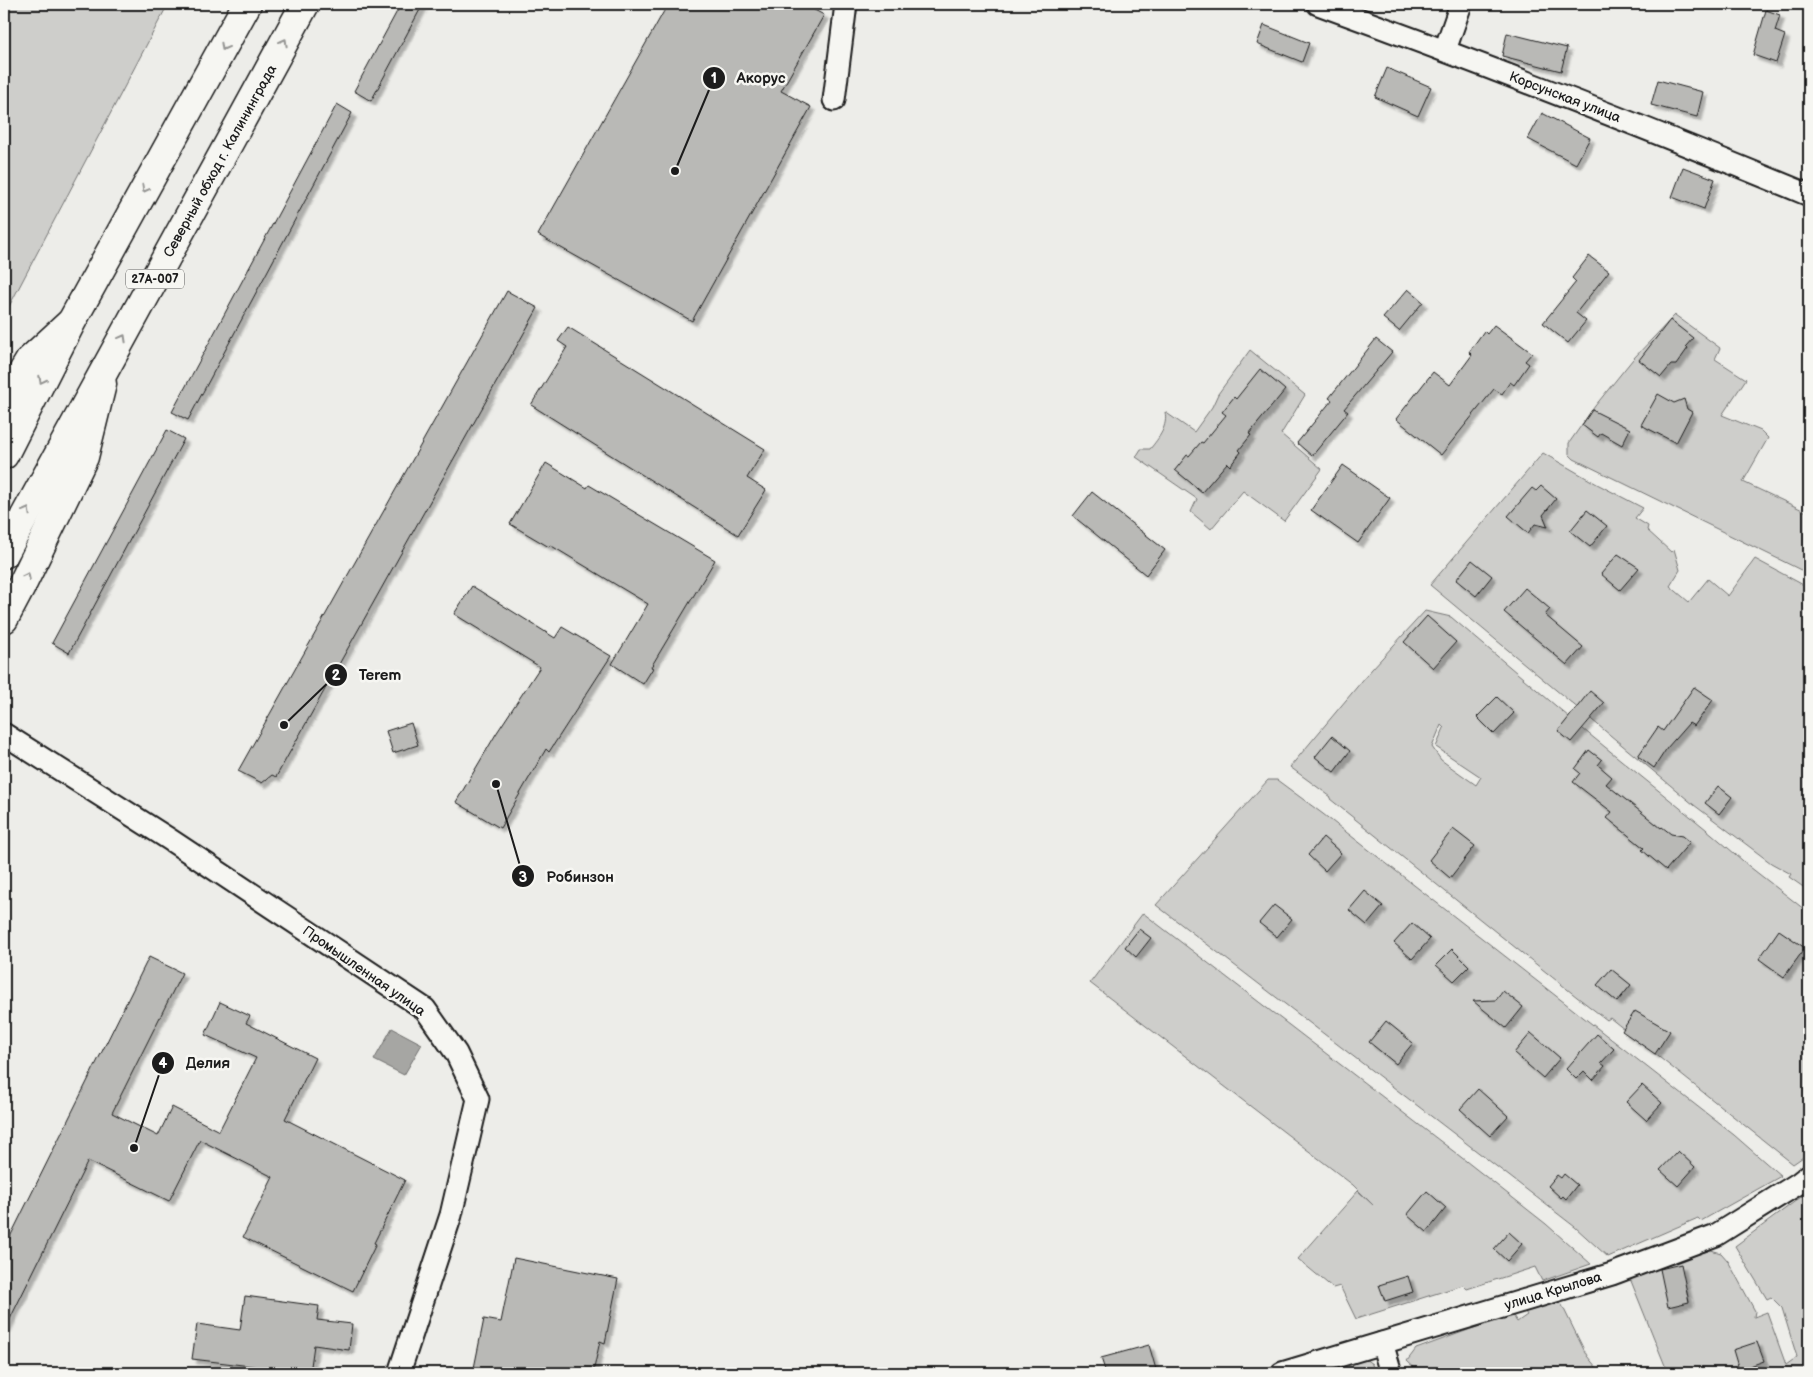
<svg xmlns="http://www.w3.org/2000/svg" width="1813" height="1377" viewBox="0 0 1813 1377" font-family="'Balsamiq Sans',sans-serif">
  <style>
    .green { fill: #cececb; stroke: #757574; fill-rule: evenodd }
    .water { fill: #a6a6a3; stroke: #6f6f6d }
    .building { fill: #b9b9b6; stroke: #1c1c1c; filter: url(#shadow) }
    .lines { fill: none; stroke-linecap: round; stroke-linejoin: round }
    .minor-casing { stroke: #1c1c1c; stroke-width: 25 }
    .primary-casing { stroke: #1c1c1c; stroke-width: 31 }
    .trunk-casing { stroke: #1c1c1c; stroke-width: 31 }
    .minor { stroke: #f6f6f2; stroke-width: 21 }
    .primary { stroke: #f6f6f2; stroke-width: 28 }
    .trunk { stroke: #f6f6f2; stroke-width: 28 }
    .oneway { stroke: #949492 }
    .labels { text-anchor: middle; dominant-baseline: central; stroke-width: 5; stroke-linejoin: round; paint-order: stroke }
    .shield { fill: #f6f6f2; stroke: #5d5d5c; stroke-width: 1 }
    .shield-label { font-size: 12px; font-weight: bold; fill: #1c1c1c }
    .street-label { font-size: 14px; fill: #1c1c1c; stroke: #f6f6f2 }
    .leader { fill: none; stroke: #1c1c1c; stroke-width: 2 }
    .callout-dot { fill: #1c1c1c; stroke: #f6f6f2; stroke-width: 2 }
    .mark-label { font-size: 15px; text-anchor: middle; font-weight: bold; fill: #fff }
    .callout-label { font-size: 15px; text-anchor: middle; font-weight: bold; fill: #1c1c1c; stroke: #f6f6f2; stroke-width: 5; stroke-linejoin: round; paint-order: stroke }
  </style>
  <defs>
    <filter id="shadow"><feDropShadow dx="4.5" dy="4.5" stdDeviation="1" flood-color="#0004"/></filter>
  </defs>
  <rect width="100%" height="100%" fill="#edede9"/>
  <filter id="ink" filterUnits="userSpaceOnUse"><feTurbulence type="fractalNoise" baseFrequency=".02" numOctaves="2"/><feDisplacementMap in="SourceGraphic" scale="10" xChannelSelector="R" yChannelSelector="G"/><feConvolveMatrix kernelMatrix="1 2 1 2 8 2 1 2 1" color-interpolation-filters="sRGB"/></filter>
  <g filter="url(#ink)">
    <g class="green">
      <path d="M4 4H168L4 316Z"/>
      <path d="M1675 315 1720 348 1715 359 1746 379 1722 415 1761 431 1768 438 1743 482 1809 513V574L1574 459 1569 454V443L1595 406 1633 359Z"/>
      <path d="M1250 350 1305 395 1281 434 1322 469 1284 521 1243 491 1211 529 1191 512 1197 499 1136 457 1141 449H1150C1159 438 1168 426 1165 412L1194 432 1212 407 1218 394Z"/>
      <path d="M1543 453 1597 484 1643 508 1635 518 1648 526 1647 530 1671 552 1674 549 1680 570 1670 586 1689 602 1708 579 1728 596 1755 559 1809 588V891L1789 877 1791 874 1771 863 1694 805 1430 585Z"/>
      <path d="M1425 611 1451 617 1589 734 1712 834 1750 867 1809 913V1153L1793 1164 1610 1018 1607 1020 1577 997 1330 799 1331 797 1290 767 1372 669ZM1441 725 1444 728 1436 747 1481 777 1476 785 1441 760 1432 747Z"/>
      <path d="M1268 780H1277L1323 814 1734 1135 1781 1176 1701 1221 1698 1218 1608 1257 1575 1227 1483 1156 1156 905Z"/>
      <path d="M1143 913 1457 1154 1546 1224 1591 1264 1542 1281 1535 1267 1467 1289 1463 1285 1356 1319 1340 1286 1333 1288 1298 1259 1358 1191 1373 1205 1353 1185 1090 983Z"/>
      <path d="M1809 1191V1373H1660L1666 1368 1629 1276 1711 1250 1721 1253 1728 1261 1755 1311 1754 1317 1767 1312 1786 1365 1797 1357 1782 1308 1771 1297 1767 1299 1735 1246Z"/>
      <path d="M1558 1297 1587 1356 1601 1373H1420L1407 1361 1416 1349 1512 1314 1517 1322 1527 1315 1523 1309Z"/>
      <path d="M1361 1356 1372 1364 1374 1373H1297Z"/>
    </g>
    <path class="water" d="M392 1028 422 1044 404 1075 374 1060Z"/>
    <g class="building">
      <path d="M401 4H423L371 101 354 91Z"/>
      <path d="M668 4H803L824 15 781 91 811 107 692 321 538 235Z"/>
      <path d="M1766 10 1780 15 1775 31 1785 35 1776 63 1753 55Z"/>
      <path d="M1264 25 1309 43 1302 62 1257 44Z"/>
      <path d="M1507 33 1567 48 1561 71 1502 56Z"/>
      <path d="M1387 68 1431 87 1418 116 1375 97Z"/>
      <path d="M1658 80 1703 92 1697 117 1651 105Z"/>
      <path d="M337 104 352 113 188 420 172 412Z"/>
      <path d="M1542 113 1590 138 1576 164 1528 139Z"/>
      <path d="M1683 167 1715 179 1704 209 1672 197Z"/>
      <path d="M1589 256 1609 271 1576 313 1586 321 1568 343 1543 323 1576 282 1572 278Z"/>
      <path d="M1408 289 1423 302 1399 331 1383 318Z"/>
      <path d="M507 291 538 308 276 777 272 775 262 783 238 771Z"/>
      <path d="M1670 320 1693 338 1686 346 1688 348 1676 365H1671L1661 377 1639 360Z"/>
      <path d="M1494 325 1532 353 1525 361 1529 364 1514 385 1510 382 1502 394 1494 389 1441 455 1396 419 1433 372 1450 385 1472 355 1469 352 1484 331 1487 334Z"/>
      <path d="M568 327 765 449 747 478 766 490 738 535 531 405 567 347 558 341Z"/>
      <path d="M1376 339 1392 352 1344 409 1348 412 1312 456 1297 443 1332 400 1329 398Z"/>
      <path d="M1260 369 1285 390 1249 434 1251 435 1239 450 1241 452 1230 466 1227 463 1202 492 1175 470 1187 455 1189 456 1201 442 1203 443 1226 415 1222 412 1234 397 1236 399Z"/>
      <path d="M1658 394 1674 403 1684 399 1687 409 1692 412 1676 443 1641 425Z"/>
      <path d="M1592 410 1630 429 1622 445 1601 433 1598 437 1582 425Z"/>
      <path d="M167 430 184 439 69 653 52 643Z"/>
      <path d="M546 463 587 488 589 485 715 560 651 667 653 668 643 684 612 664 648 604 550 545 549 547 510 524Z"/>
      <path d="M1343 465 1390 498 1358 543 1311 510Z"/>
      <path d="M1541 486 1556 499 1543 515 1548 527 1535 524 1528 533 1508 516 1532 488 1536 491Z"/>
      <path d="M1092 492 1165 550 1146 575 1073 516Z"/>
      <path d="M1587 510 1607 526 1590 547 1570 531Z"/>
      <path d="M1618 554 1639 568 1620 590 1601 574Z"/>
      <path d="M1472 560 1492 576 1476 596 1456 580Z"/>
      <path d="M472 586 555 638 562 627 611 656 549 752 546 749 500 828 456 802 496 734 540 667 454 614Z"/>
      <path d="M1525 588 1550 609 1545 615 1583 647 1567 665 1504 612Z"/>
      <path d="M1427 616 1456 642 1433 668 1404 642Z"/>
      <path d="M1694 687 1713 700 1694 726 1689 723 1667 748 1654 768 1638 756 1658 727 1663 731Z"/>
      <path d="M1590 691 1604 703 1571 742 1558 731Z"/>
      <path d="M1497 697 1514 713 1494 734 1477 717Z"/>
      <path d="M411 723 418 745 393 753 386 731Z"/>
      <path d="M1332 736 1350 751 1334 772 1315 757Z"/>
      <path d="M1589 750 1602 760 1598 765 1612 777 1606 784 1661 828 1662 827 1671 834 1683 836 1690 842 1666 870 1642 850 1644 848 1607 818 1612 812 1573 782 1580 773 1575 769Z"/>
      <path d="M1718 786 1732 797 1719 814 1705 803Z"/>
      <path d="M1453 829 1475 846 1450 878 1429 860Z"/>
      <path d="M1323 837 1341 853 1325 871 1308 855Z"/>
      <path d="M1365 891 1383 906 1367 925 1349 910Z"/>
      <path d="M1274 905 1292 919 1277 937 1259 923Z"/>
      <path d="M1412 923 1430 939 1412 959 1394 943Z"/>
      <path d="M1139 929 1151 938 1136 957 1125 947Z"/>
      <path d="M1779 930 1805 948 1784 977 1759 959Z"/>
      <path d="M1452 949 1469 966 1454 981 1436 965Z"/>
      <path d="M149 957 182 973 112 1113 158 1136 172 1107 219 1131 256 1058 205 1035 220 1002 250 1016 246 1023 315 1058 285 1119 405 1180 374 1243 376 1244 353 1291 243 1237 273 1177 200 1140 169 1201 88 1161 4 1331V1249Z"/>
      <path d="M1611 969 1631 985 1617 1002 1597 985Z"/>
      <path d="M1503 991 1523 1007 1506 1028 1473 1001 1496 1000Z"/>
      <path d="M1635 1011 1670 1031 1655 1054 1622 1031Z"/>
      <path d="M1386 1021 1413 1043 1396 1064 1369 1042Z"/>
      <path d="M1531 1033 1560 1058 1543 1078 1514 1053Z"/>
      <path d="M1597 1034 1614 1049 1601 1063 1605 1066 1593 1080 1584 1071 1576 1079 1566 1069Z"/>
      <path d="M1642 1085 1662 1103 1646 1120 1626 1102Z"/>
      <path d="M1478 1089 1508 1116 1490 1136 1460 1109Z"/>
      <path d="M1678 1151 1695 1167 1678 1186 1660 1170Z"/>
      <path d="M1564 1174 1577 1185 1566 1199 1563 1196 1561 1198 1548 1186 1557 1175 1561 1178Z"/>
      <path d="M1427 1191 1446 1208 1427 1232 1407 1215Z"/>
      <path d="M1509 1232 1522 1244 1507 1261 1494 1249Z"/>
      <path d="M514 1258 618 1279 605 1343 600 1341 593 1373H473L484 1319 501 1322Z"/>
      <path d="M1681 1264 1689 1302 1668 1307 1660 1269Z"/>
      <path d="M1408 1276 1413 1292 1385 1301 1379 1285Z"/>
      <path d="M245 1296 319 1306 317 1320 352 1324 349 1350 314 1345 310 1373 192 1359 197 1324 240 1330Z"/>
      <path d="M1757 1342 1764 1361 1739 1370 1733 1350Z"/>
      <path d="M1149 1345 1157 1373H1106L1101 1358Z"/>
    </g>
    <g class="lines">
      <g class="minor-casing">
        <g id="minor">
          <path d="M1318 4C1483 64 1647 128 1809 195"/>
          <path d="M1445 50 1461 4"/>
          <path d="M834 100 846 4"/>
          <path d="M4 734 169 839 425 1009 456 1053 478 1099 451 1215 399 1373"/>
          <path d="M1382 1343 1391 1373"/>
          <path d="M1282 1373 1612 1274 1716 1235 1799 1183 1809 1175"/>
        </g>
      </g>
      <g class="primary-casing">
        <g id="primary">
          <path d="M4 403 30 360 69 324"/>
          <path d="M4 619 21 587 84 457 102 384"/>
        </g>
      </g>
      <g class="trunk-casing">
        <g id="trunk">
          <path d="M4 455 72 321 247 4"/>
          <path d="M4 554 305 4"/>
        </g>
      </g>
      <use href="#minor" class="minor"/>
      <use href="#primary" class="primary"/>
      <use href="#trunk" class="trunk"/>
    </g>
    <defs><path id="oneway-chevron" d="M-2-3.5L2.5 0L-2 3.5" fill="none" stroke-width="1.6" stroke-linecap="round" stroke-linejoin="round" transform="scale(1.25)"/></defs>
    <g class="oneway">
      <use href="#oneway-chevron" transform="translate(284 42) rotate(-61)"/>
      <use href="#oneway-chevron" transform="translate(224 47) rotate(119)"/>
      <use href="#oneway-chevron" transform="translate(145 189) rotate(119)"/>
      <use href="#oneway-chevron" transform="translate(123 338) rotate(-61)"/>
      <use href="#oneway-chevron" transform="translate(42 380) rotate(117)"/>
      <use href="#oneway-chevron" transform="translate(27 511) rotate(-61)"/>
      <use href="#oneway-chevron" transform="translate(27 576) rotate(-64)"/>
    </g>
  </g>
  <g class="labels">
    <rect class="shield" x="126" y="269.5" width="58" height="19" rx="4"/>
    <g class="shield-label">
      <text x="155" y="279">27А-007</text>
    </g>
    <g class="street-label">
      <text transform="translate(1565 97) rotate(21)">Корсунская улица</text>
      <text transform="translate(220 161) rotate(-61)">Северный обход г. Калининграда</text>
      <text transform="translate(364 971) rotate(35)">Промышленная улица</text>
      <text transform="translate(1553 1291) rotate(-17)">улица Крылова</text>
    </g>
  </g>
  <path class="leader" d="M675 171L714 78M284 725L336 675M496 784L523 876M134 1148L163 1063"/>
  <g class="callout-dot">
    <circle cx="675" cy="171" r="5"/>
    <circle cx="284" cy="725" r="5"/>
    <circle cx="496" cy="784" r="5"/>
    <circle cx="134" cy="1148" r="5"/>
    <circle cx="714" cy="78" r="12"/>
    <circle cx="336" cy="675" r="12"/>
    <circle cx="523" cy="876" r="12"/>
    <circle cx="163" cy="1063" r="12"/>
  </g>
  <g class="mark-label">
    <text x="714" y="83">1</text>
    <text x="336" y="680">2</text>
    <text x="523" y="882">3</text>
    <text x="163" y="1068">4</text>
  </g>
  <g class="callout-label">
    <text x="761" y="83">Акорус</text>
    <text x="380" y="680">Terem</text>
    <text x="580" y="882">Робинзон</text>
    <text x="208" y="1068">Делия</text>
  </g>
  <rect width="1813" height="1377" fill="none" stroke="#f6f6f2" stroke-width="20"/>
  <rect x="10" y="10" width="1793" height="1357" fill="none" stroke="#1c1c1c" stroke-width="2" filter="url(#ink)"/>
</svg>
